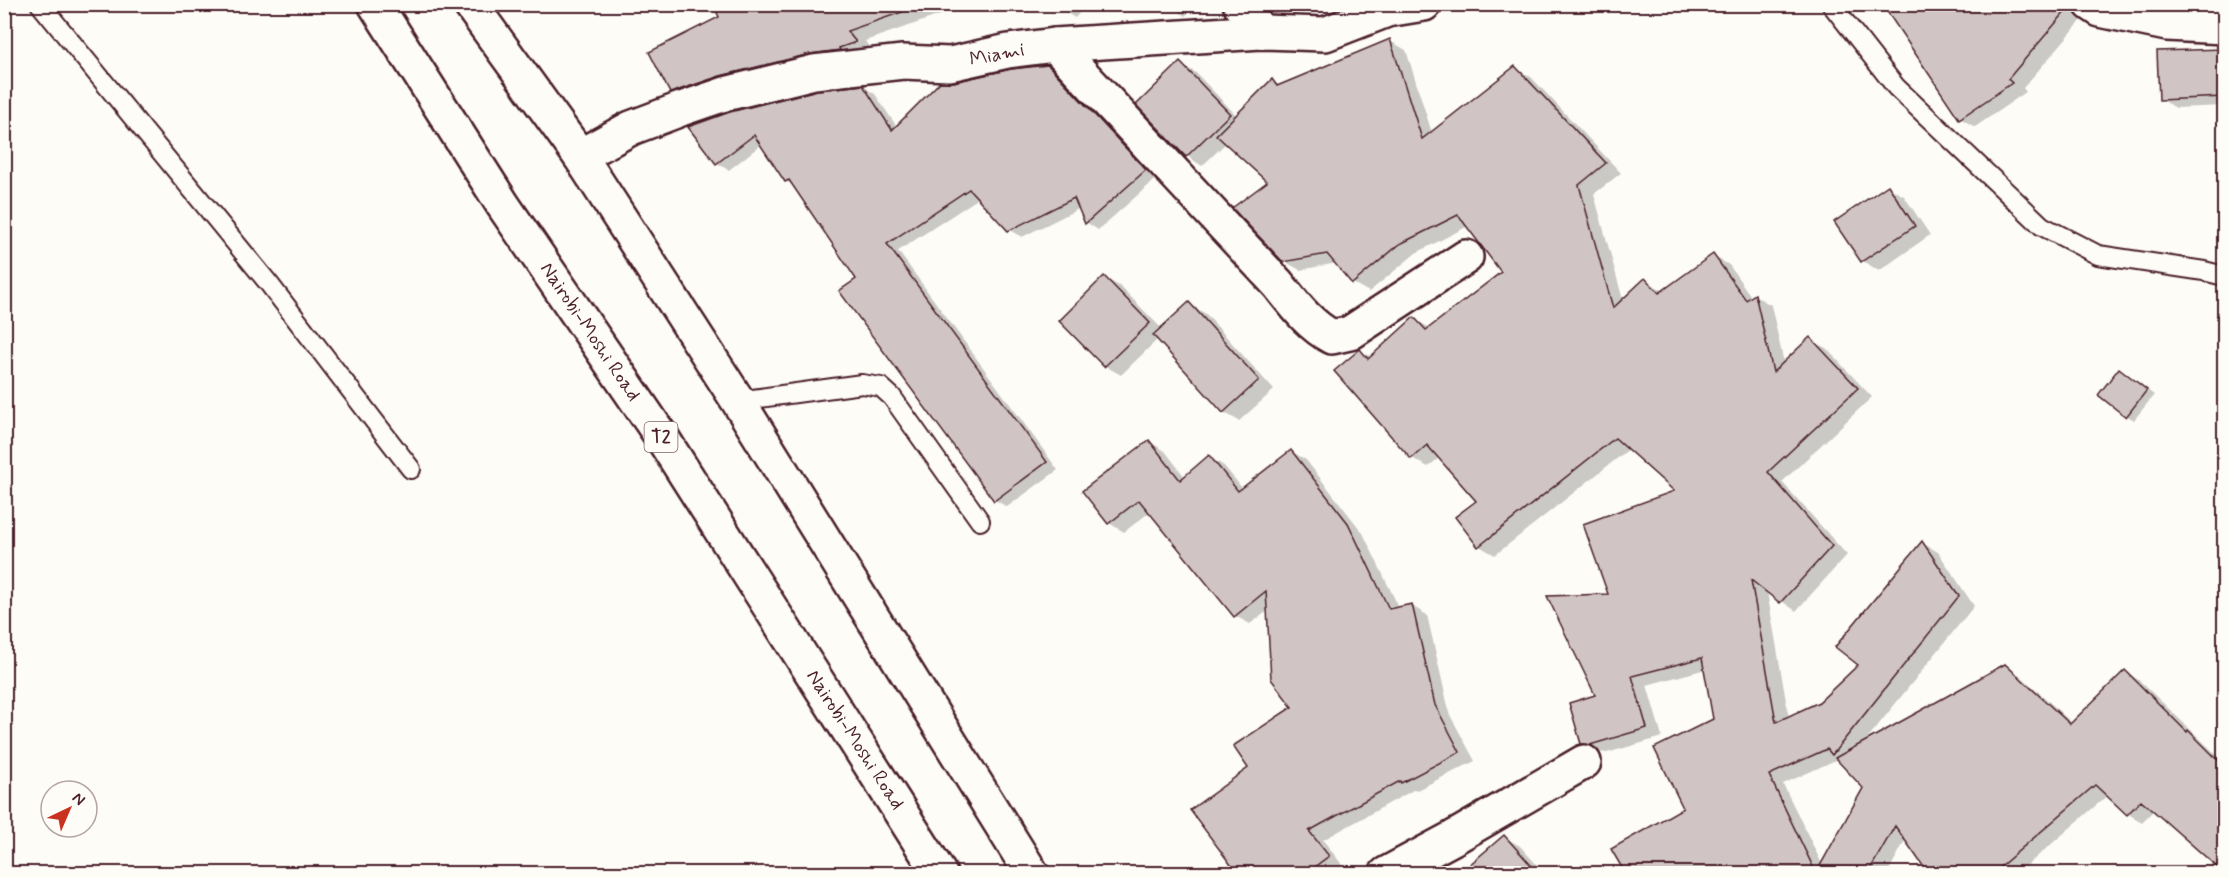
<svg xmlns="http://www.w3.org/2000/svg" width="2229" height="878" viewBox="0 0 2229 878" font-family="Mynerve,sans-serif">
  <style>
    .shadow { fill: #0003; fill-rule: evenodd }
    .building { fill: #d0c5c4; stroke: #4a1f2b; stroke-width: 1.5 }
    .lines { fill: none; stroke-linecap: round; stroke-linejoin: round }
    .lane-casing { stroke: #4a1f2b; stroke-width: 22 }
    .street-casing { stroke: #4a1f2b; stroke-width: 38 }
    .highway-casing { stroke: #4a1f2b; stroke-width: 38 }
    .lane { stroke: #fdfcf7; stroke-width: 18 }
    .street { stroke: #fdfcf7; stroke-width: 33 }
    .highway { stroke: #fdfcf7; stroke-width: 33 }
    .labels { text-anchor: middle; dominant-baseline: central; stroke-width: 4.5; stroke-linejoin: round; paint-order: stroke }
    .shield { fill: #fdfcf7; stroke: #806168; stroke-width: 1.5 }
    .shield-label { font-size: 18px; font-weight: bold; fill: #4a1f2b }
    .street-label { font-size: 20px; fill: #4a1f2b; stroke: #fdfcf7 }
  </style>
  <rect width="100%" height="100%" fill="#fdfcf7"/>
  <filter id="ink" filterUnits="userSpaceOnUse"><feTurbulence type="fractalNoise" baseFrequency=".0167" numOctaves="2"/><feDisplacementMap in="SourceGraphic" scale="12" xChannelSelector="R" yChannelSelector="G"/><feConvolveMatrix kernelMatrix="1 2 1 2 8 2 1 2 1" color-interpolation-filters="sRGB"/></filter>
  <g filter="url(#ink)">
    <g class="shadow">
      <path d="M715 4H972L865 41 873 53 690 103 671 92 721 18Z"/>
      <path d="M1057 4H1087L1075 18 1060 9Z"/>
      <path d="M1167 4H1197L1185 16Z"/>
      <path d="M1876 4H2088L2077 16 2082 20 2023 88 2026 92 1975 127 1960 118 1892 16Z"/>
      <path d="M1390 41 1406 50 1432 133 1515 68 1531 77 1621 173 1594 194 1623 300 1646 280 1663 291 1713 256 1729 265 1752 298 1755 296 1771 305 1784 363 1810 339 1826 348 1872 397 1782 482 1847 555 1796 611 1767 591 1789 718 1820 704 1861 665 1922 543 1938 552 1974 606 1863 744 2005 666 2020 675 2072 723 2126 672 2140 681 2224 762V853L2217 861 2154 810 2142 822 2128 814 2108 795 2017 874H1929L1906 839 1887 874H1627L1613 850 1685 808 1715 720 1706 669 1647 685 1662 737 1607 753 1598 752 1582 743 1597 696 1611 595 1677 491 1629 449 1495 555 1479 546 1478 501 1440 457 1428 467 1412 458 1336 371 1360 351 1372 357 1414 319 1430 328 1503 272 1468 226 1416 253 1369 292 1353 283 1337 263 1300 270 1284 261 1269 182 1226 143 1202 166 1187 156 1180 64 1196 73 1237 116 1272 81 1281 86ZM1838 759 1865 788 1822 864 1783 784Z"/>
      <path d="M2224 50V106L2176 108 2160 99 2158 52Z"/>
      <path d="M863 87 875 94 897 127 1122 145 1134 153 1157 178 1098 230 1086 222 1080 208 1022 237 1009 229 979 198 898 251 1058 470 1007 507 995 500 858 279 796 187 786 181 762 144 729 170 717 163 690 127Z"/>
      <path d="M1888 187 1904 196 1930 235 1879 271 1863 261 1836 222Z"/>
      <path d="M1105 278 1121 287 1162 329 1190 304 1206 314 1274 390 1239 421 1223 412 1158 339 1121 375 1105 366Z"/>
      <path d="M2120 370 2154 395 2134 420 2126 415Z"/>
      <path d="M1150 442 1165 451 1185 477 1209 457 1224 466 1243 489 1291 451 1306 460 1363 533 1399 608 1412 606 1427 615 1450 715 1475 761 1417 790 1415 789 1323 840 1343 866 1332 874H1244L1223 846 1250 769 1294 708 1269 610 1250 624 1235 616 1150 512 1124 532 1109 523Z"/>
      <path d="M1504 837 1520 846 1545 874H1463Z"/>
    </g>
    <g class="building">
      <path d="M713 4H907L908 10 847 31 856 42 839 48 840 50 810 54 720 76 670 93 649 52 719 17Z"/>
      <path d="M1882 4H2072L2008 79 2012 83 1959 119Z"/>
      <path d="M1390 39 1422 139 1515 66 1606 163 1579 185 1613 308 1645 278 1659 293 1713 254 1746 300 1755 294 1773 372 1810 337 1858 388 1768 472 1832 546 1780 603 1751 580 1776 722 1819 702 1858 665 1835 647 1922 541 1959 596 1832 755 1827 749 1769 775 1816 873 1863 788 1835 758 2005 664 2070 724 2125 670 2187 732 2188 730 2224 766V873L2141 800 2127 815 2095 785 1993 873H1928L1895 826 1868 873H1625L1611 849 1683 808 1654 748 1713 719 1702 658 1632 676 1647 728 1590 745 1581 744 1569 703 1595 695 1547 596 1608 594 1583 524 1674 491 1615 438 1478 547 1455 517 1476 501 1427 445 1411 459 1334 371 1360 349 1368 359 1414 317 1426 330 1501 272 1458 215 1400 244 1352 284 1327 254 1283 262 1232 208 1267 182 1216 135 1272 79 1277 86Z"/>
      <path d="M2224 49V97L2159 100 2157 51Z"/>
      <path d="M1180 62 1230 114 1186 157 1136 105Z"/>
      <path d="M1048 65 1146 170 1085 224 1074 198 1008 231 969 189 887 244 1047 462 994 501 839 291 856 279 789 180 785 182 754 135 716 164 688 127 730 112 817 90 863 85 892 130 940 82H954L1011 69Z"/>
      <path d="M1888 185 1915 226 1861 262 1834 222Z"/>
      <path d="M1104 276 1150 323 1104 367 1059 321Z"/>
      <path d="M1189 302 1259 380 1223 413 1153 335Z"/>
      <path d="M2119 368 2147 390 2126 417 2098 395Z"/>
      <path d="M1149 440 1180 480 1209 455 1238 491 1291 450 1348 523 1389 609 1412 604 1435 705 1460 752 1401 783 1400 781 1309 831 1329 856 1306 873H1237L1190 810 1248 768 1233 746 1292 707 1271 679 1266 591 1234 617 1139 500 1108 524 1082 491Z"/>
      <path d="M1504 835 1538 873H1460Z"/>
    </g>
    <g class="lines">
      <g class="lane-casing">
        <g id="lane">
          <path d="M40 4 270 285 411 469"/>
          <path d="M1831 4 1896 87 2042 226 2098 255 2204 271 2224 276"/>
          <path d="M738 401 862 384 881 387 892 397 980 521"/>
        </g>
      </g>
      <g class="street-casing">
        <g id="street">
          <path d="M1240 4 1261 32"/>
          <path d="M2091 4 2100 10 2167 24 2224 27"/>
          <path d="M1055 45 1278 284C1294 304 1309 325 1332 337L1350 333 1466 257"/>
          <path d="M580 156 631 128 681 109 725 94 814 72 903 62 950 64 1008 51 1055 45 1261 32 1325 34 1387 10 1424 4"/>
          <path d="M1386 874 1453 838 1584 762"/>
        </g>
      </g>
      <g class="highway-casing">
        <g id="highway">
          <path d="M375 4 503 205 661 436 940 874"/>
          <path d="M470 4 580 156 738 401 1032 874"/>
        </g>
      </g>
      <use href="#lane" class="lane"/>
      <use href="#street" class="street"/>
      <use href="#highway" class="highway"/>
    </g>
  </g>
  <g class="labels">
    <rect class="shield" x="644.5" y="422" width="33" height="30" rx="4.5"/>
    <g class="shield-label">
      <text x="661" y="437">T2</text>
    </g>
    <g class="street-label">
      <text transform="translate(997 55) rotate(-11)">Miami</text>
      <text transform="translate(590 332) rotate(56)">Nairobi-Moshi Road</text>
      <text transform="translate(855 740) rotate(57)">Nairobi-Moshi Road</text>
    </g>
  </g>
  <rect width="2229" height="878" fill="none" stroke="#fdfcf7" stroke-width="24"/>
  <rect x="12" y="12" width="2205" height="854" fill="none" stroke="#4a1f2b" stroke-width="2" filter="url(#ink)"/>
  <g transform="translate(69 809) rotate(44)"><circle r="28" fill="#fdfcf7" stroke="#b5a4a5" stroke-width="1.5"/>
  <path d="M0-4.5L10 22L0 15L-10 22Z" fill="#c8321e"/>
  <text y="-9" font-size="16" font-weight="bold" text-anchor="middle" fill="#4a1f2b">N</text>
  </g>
</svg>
